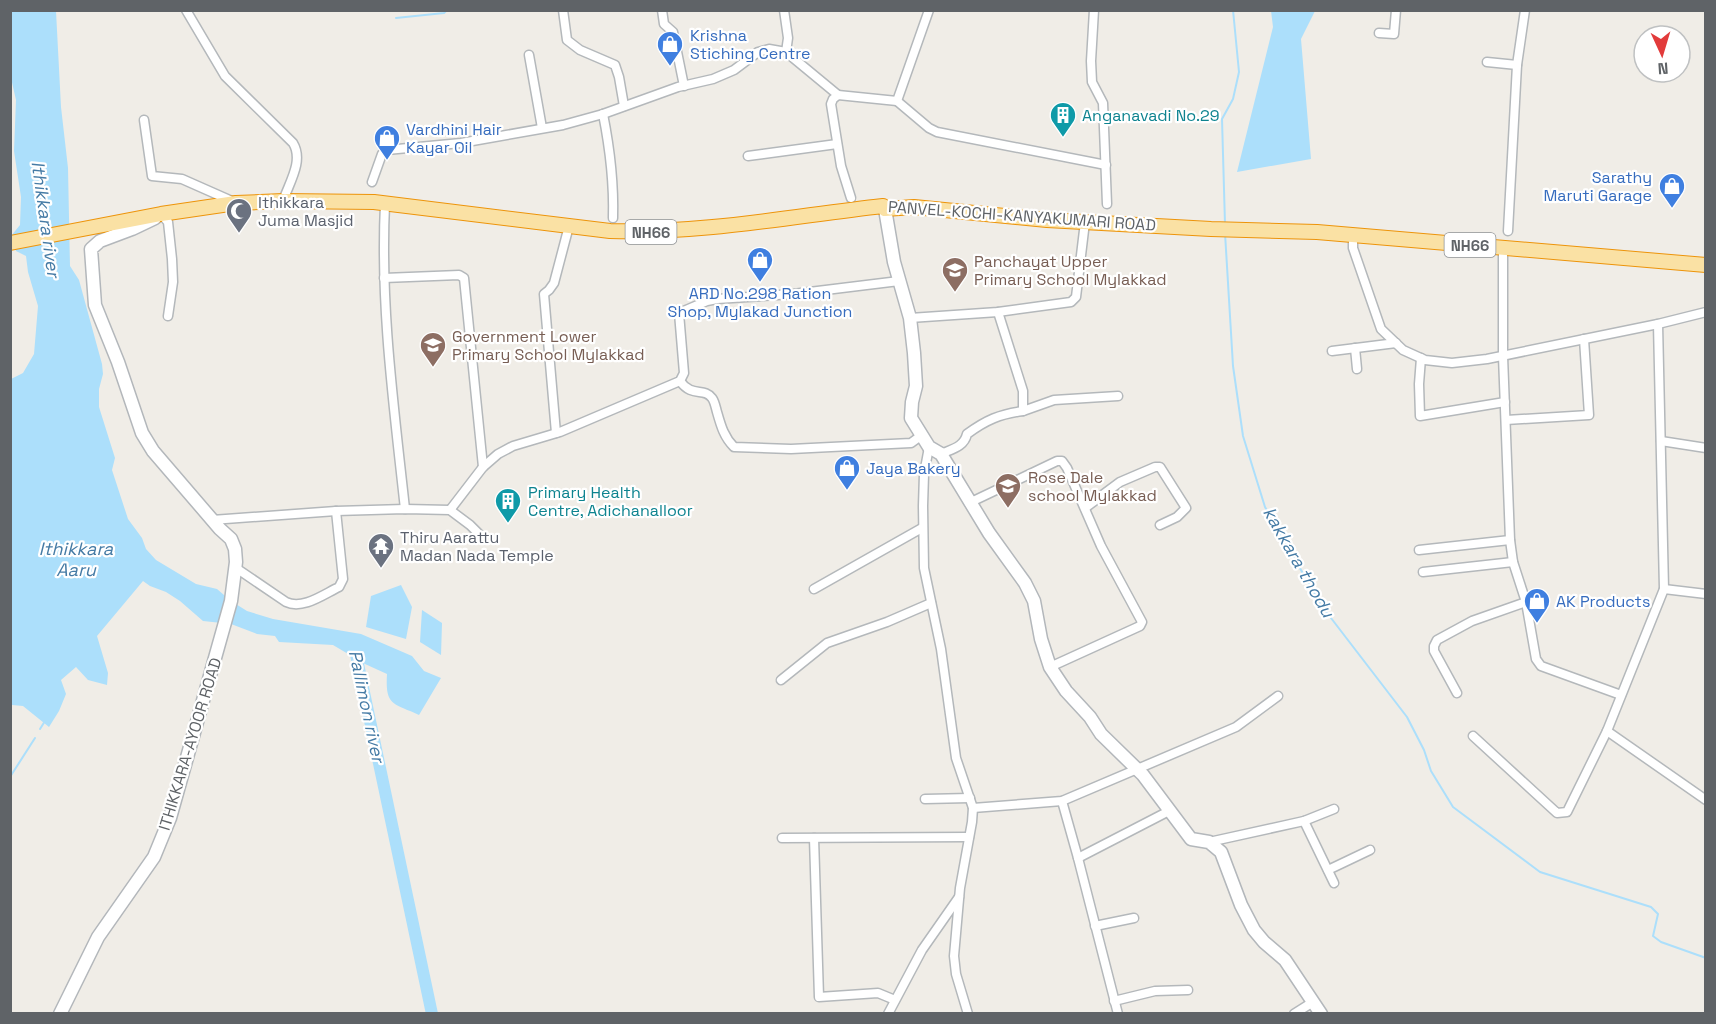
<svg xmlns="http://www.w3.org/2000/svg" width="1716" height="1024" viewBox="0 0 1716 1024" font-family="'Space Grotesk',sans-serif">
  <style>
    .water { fill: #acdffb }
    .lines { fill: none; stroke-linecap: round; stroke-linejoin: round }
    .stream { stroke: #acdffb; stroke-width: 2 }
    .river { stroke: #acdffb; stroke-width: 12 }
    .minor-casing { stroke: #b4b8bb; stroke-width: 11 }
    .secondary-casing { stroke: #b3b7bb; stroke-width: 15 }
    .trunk-casing { stroke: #ed940a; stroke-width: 16 }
    .minor { stroke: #fff; stroke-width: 8 }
    .secondary { stroke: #fff; stroke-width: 12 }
    .trunk { stroke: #fae1a4; stroke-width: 14 }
    .labels { text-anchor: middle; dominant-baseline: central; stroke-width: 4.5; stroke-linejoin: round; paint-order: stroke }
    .shield { fill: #fff; stroke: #8f9295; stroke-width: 1.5 }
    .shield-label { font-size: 15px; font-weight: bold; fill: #5f6367 }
    .shop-label { font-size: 16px; fill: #366cbe; stroke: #fff; text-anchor: start }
    .culture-label { font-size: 16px; fill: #0d838f; stroke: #fff; text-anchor: start }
    .worship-label { font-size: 16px; fill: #5b616d; stroke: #fff; text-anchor: start }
    .street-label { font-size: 16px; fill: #5f6367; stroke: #fff }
    .education-label { font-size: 16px; fill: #785e54; stroke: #fff; text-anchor: start }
    .water-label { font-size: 18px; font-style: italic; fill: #457ba5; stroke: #fff }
  </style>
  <rect width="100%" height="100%" fill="#f0ede7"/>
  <g class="water">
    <path d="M11 11H56L61 107 68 168 70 266 79 280 102 364 103 374 99 389V407L115 458 112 470 128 519 142 538 146 549 156 560 196 584 217 589 231 601 247 611 273 619 361 634 412 656 424 671 441 678 419 715C393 703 385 706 387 674L365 664 333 645 279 642 275 636 257 634 231 624 203 621 180 601 166 592 150 586 143 581 97 636 108 673 107 685 88 680 76 667 61 680 66 694 59 711 49 727 23 706 12 705 11 701V379L23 373 34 354 38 306 28 272 26 256 16 251 11 236 20 225 21 197 14 151 16 100 11 78Z"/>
    <path d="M1271 11H1315L1301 39 1311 159 1237 172 1273 27Z"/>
    <path d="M401 585 412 607 406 639 366 627 371 596Z"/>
    <path d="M422 610 442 623 441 655 420 642Z"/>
  </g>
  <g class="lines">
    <g class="stream">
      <path d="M396 18 444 13 447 10"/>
      <path d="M1225 224 1222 119 1233 99 1239 72 1233 10"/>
      <path d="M1225 233 1233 366 1243 436 1265 507 1321 605 1407 717 1424 750 1431 771 1453 807 1540 872 1651 907 1658 914 1653 936 1661 942 1706 958"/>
      <path d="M40 729 45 721"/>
      <path d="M10 777 35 738"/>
    </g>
    <path class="river" d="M354 645 432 1014"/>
    <g class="minor-casing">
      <g id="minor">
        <path d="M186 10 225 76 293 143C304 161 289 183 283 201"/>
        <path d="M563 10 567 40 580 50 615 65 619 77 624 106"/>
        <path d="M662 10 664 24 673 32 684 86"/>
        <path d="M784 10 788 38 786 52"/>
        <path d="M1094 10 1091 61 1092 82 1103 103 1107 204"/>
        <path d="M1379 33 1394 34 1396 10"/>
        <path d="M529 55 542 128"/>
        <path d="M1487 62 1517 65"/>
        <path d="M897 101 929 128 937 132 1106 165"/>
        <path d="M603 114C610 149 614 182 613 218"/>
        <path d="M144 120 152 176 182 179 234 202"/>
        <path d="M748 156 837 144"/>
        <path d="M372 182 382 154 387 150 461 143 563 125 603 114 678 87 713 79 734 70 758 52 769 49 786 52 838 95"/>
        <path d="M851 198 841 166 831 104 833 99 838 95 897 101 929 10"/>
        <path d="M385 204C380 306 394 407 405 509"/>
        <path d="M161 214 168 222 172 259 173 282 168 316"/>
        <path d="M1508 231 1517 65 1525 10"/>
        <path d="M1353 235V248L1381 329 1403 350 1425 360 1452 363 1487 359 1658 324 1706 312"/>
        <path d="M1503 247V356L1510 540 1513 562 1526 602 1536 659 1541 666 1621 695"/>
        <path d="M384 278 459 275 464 278 483 467"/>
        <path d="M998 312 1023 391V411L1054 400 1118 396"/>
        <path d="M910 318 998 312 1071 302 1076 297 1085 222"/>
        <path d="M1355 348 1357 369"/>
        <path d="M1332 351 1396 343"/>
        <path d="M1421 358 1419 384 1420 416 1505 402"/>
        <path d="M680 381C692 398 704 387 712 398 715 402 716 409 717 412 721 426 724 437 734 447L791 449 911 443 922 435"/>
        <path d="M1506 420 1589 415 1584 339"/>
        <path d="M556 433 544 294 549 290 554 283 569 226"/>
        <path d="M1661 441 1706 448"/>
        <path d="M929 447 924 474 923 506 924 568 941 649 956 758 973 808 972 822 960 888 954 956 956 974 968 1014"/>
        <path d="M941 454C952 449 964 447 967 434 986 420 1000 414 1023 411"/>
        <path d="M969 503 1057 461H1062L1067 468 1101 546 1142 622 1140 626 1050 667"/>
        <path d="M1085 508 1120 482 1155 467H1160L1186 508 1177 517 1160 525"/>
        <path d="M450 510 483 467 498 454 513 446 560 432 680 381 684 373 679 313 707 301 717 299 793 294 899 281"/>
        <path d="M212 520 336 511 405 509 450 510 470 525 483 538"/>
        <path d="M1419 550 1510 540"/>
        <path d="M236 568 286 602C303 610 324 594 339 587L343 579 336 511"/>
        <path d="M1423 572 1513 562"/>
        <path d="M814 589 922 528"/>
        <path d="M1664 589 1706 594"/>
        <path d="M781 680 827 643 887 622 931 603"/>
        <path d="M1457 693 1434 651V646L1437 640 1472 621 1526 602"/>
        <path d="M1607 731 1706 800"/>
        <path d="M1473 736 1557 813 1567 812 1607 731 1664 589 1658 324"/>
        <path d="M925 799 970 798"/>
        <path d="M1062 801 1078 858 1118 1014"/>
        <path d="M973 808 1062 801 1236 727 1278 696"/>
        <path d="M1304 821 1334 883"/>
        <path d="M782 838 969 837"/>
        <path d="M814 838 819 997 878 993 895 1000"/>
        <path d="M1209 842 1304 821 1334 809"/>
        <path d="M1078 858 1169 811"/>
        <path d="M1328 870 1370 850"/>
        <path d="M1095 926 1134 918"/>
        <path d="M1114 1001 1155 991 1188 990"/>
        <path d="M888 1014 922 950 959 897"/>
        <path d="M1294 1014 1313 1002"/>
      </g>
    </g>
    <g class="secondary-casing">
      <g id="secondary">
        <path d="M885 209 894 262 910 318 914 353 916 386 912 402 911 418 929 447 941 454 989 533 1025 583 1034 601 1041 639 1050 667 1066 691 1090 717 1101 734 1143 775 1191 839 1209 842 1221 852 1241 905 1254 930 1264 942 1285 960 1321 1014"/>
        <path d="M60 1014 98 937 154 857 170 818 231 601 236 562 235 549 231 539 220 529 153 451 142 433 118 362 95 305 91 249 100 241 132 229 155 218"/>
      </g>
    </g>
    <g class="trunk-casing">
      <path id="trunk" d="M10 243 161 214 236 203 283 201 374 202 610 231C701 234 793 216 883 206L885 209 914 207 1047 220 1211 229 1317 232 1706 265"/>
    </g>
    <use href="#minor" class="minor"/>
    <use href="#secondary" class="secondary"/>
    <use href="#trunk" class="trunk"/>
  </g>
  <defs>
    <g id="shop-pin" transform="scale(1.35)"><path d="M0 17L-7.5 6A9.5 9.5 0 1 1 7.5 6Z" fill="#3f7fe0" stroke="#fff"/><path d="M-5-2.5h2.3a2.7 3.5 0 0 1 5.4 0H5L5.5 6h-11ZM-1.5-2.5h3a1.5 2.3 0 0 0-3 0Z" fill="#fff"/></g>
    <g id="building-pin" transform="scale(1.35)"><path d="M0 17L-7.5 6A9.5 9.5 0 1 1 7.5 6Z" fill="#0f9aa8" stroke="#fff"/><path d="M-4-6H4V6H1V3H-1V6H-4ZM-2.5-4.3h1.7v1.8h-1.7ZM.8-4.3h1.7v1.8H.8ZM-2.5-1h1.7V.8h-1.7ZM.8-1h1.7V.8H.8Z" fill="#fff"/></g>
    <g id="mosque-pin" transform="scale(1.35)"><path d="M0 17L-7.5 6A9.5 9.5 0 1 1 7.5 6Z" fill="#6b7280" stroke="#fff"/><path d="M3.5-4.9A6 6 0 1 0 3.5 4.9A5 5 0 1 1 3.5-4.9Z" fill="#fff"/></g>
    <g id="school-pin" transform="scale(1.35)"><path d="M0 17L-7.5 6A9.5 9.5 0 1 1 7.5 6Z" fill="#8d6e63" stroke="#fff"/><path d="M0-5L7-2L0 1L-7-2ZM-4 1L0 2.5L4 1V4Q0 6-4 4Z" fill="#fff"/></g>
    <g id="temple-pin" transform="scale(1.35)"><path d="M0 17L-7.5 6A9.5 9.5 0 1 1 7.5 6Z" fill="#6b7280" stroke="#fff"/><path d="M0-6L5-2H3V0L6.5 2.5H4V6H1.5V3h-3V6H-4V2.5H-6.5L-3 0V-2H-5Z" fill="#fff"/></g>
  </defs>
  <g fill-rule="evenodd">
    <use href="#shop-pin" x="670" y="44"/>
    <use href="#building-pin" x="1063" y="115"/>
    <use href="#shop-pin" x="387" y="138"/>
    <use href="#shop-pin" x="1672" y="186"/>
    <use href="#mosque-pin" x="239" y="211"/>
    <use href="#shop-pin" x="760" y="260"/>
    <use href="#school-pin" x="955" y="270"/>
    <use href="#school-pin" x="433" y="345"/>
    <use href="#shop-pin" x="847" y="468"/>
    <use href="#school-pin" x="1008" y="486"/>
    <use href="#building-pin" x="508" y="501"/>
    <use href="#temple-pin" x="381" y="546"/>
    <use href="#shop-pin" x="1537" y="601"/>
  </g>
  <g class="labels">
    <g class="shield">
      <rect x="625.5" y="220" width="51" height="24" rx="4.5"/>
      <rect x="1444.5" y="233" width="51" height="24" rx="4.5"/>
    </g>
    <g class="shield-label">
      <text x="651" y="232">NH66</text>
      <text x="1470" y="245">NH66</text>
    </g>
    <g class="shop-label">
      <text x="690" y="35">Krishna<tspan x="690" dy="18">Stiching Centre</tspan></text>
      <text x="406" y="129">Vardhini Hair<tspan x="406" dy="18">Kayar Oil</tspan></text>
      <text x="1652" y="177" text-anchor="end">Sarathy<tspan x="1652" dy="18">Maruti Garage</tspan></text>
      <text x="760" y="293" text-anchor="middle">ARD No.298 Ration<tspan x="760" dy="18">Shop, Mylakad Junction</tspan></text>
      <text x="866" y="468">Jaya Bakery</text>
      <text x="1556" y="601">AK Products</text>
    </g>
    <g class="culture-label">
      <text x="1082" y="115">Anganavadi No.29</text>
      <text x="528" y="492">Primary Health<tspan x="528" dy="18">Centre, Adichanalloor</tspan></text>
    </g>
    <g class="worship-label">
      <text x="258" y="202">Ithikkara<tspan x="258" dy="18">Juma Masjid</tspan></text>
      <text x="400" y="537">Thiru Aarattu<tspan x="400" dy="18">Madan Nada Temple</tspan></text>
    </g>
    <g class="street-label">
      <text transform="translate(1022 216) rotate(4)">PANVEL-KOCHI-KANYAKUMARI ROAD</text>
      <text transform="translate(190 744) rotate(-73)">ITHIKKARA-AYOOR ROAD</text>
    </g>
    <g class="education-label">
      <text x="974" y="261">Panchayat Upper<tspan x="974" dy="18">Primary School Mylakkad</tspan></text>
      <text x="452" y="336">Government Lower<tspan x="452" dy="18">Primary School Mylakkad</tspan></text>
      <text x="1028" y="477">Rose Dale<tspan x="1028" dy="18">school Mylakkad</tspan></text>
    </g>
    <g class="water-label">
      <text transform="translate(46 219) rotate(82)">Ithikkara river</text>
      <text x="76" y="548">Ithikkara<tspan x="76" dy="21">Aaru</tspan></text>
      <text transform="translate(1299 562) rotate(60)">kakkara thodu</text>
      <text transform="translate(367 706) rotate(78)">Pallimon river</text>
    </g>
  </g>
  <rect width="1716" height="1024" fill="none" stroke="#5f6367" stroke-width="24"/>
  <g transform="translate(1662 54) rotate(176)"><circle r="28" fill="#ffffff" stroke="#bfc1c2" stroke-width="1.5"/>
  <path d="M0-4.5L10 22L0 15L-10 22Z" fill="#e23b3b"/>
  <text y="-9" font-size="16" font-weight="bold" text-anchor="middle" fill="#5f6367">N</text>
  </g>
</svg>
